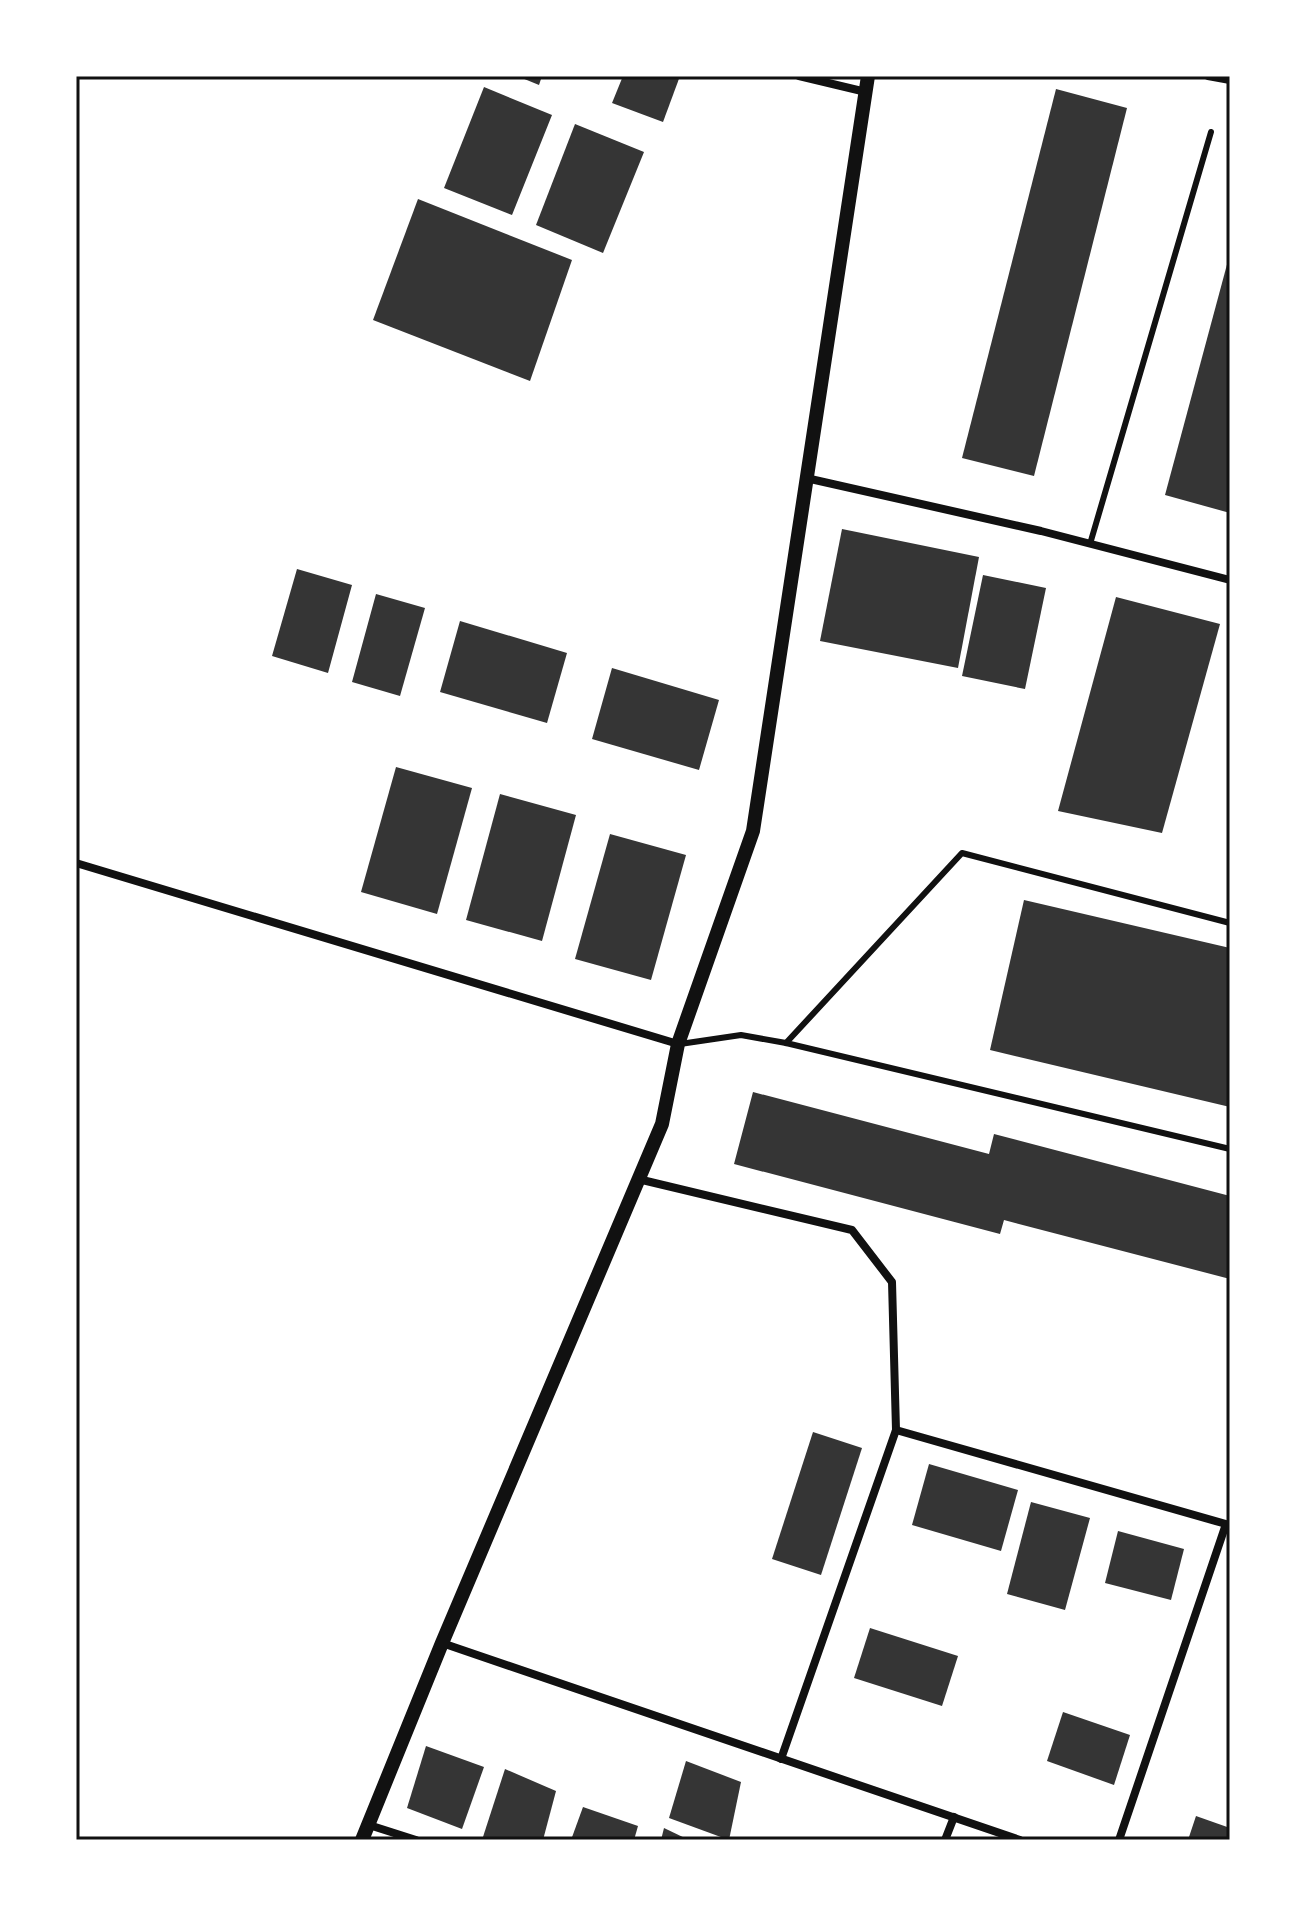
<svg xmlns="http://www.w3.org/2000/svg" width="1306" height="1916" viewBox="0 0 1306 1916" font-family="'Crimson Pro',serif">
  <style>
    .building { fill: #353535 }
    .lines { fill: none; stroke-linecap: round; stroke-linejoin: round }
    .service { stroke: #111; stroke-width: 6 }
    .minor { stroke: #111; stroke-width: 8 }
    .tertiary { stroke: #111; stroke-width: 14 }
    .neatline { fill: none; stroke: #111; stroke-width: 3 }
  </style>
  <rect width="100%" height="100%" fill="#fff"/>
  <g class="building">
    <path d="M517 76H542L539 85Z"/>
    <path d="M623 76H680L663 122 612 103Z"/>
    <path d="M484 87 552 115 512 215 444 188Z"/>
    <path d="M1056 89 1127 108 1034 476 962 458Z"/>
    <path d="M575 124 644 152 603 253 536 225Z"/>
    <path d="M418 199 572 260 530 381 373 320Z"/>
    <path d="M1229 257H1230V513L1165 495Z"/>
    <path d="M842 529 979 557 958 668 820 641Z"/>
    <path d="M297 569 352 585 328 673 272 656Z"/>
    <path d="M983 575 1046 588 1025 689 962 676Z"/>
    <path d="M376 594 425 608 400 696 352 682Z"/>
    <path d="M1116 597 1220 624 1162 833 1058 811Z"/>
    <path d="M460 621 567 653 547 723 440 692Z"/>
    <path d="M612 668 719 700 699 770 592 739Z"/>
    <path d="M396 767 472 788 437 914 361 892Z"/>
    <path d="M500 794 576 815 542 941 466 920Z"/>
    <path d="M610 834 686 855 651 980 575 959Z"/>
    <path d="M1024 900 1230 948V1107L990 1050Z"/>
    <path d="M753 1092 989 1154 994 1134 1230 1196V1279L1004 1220 1000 1234 734 1164Z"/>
    <path d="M813 1432 862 1448 821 1575 772 1559Z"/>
    <path d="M929 1464 1018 1490 1001 1551 912 1525Z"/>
    <path d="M1031 1502 1090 1518 1065 1610 1007 1594Z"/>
    <path d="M1118 1531 1184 1549 1171 1600 1105 1583Z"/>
    <path d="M870 1628 958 1656 942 1706 854 1678Z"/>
    <path d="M1063 1712 1130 1735 1114 1785 1047 1761Z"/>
    <path d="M426 1746 484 1767 462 1829 407 1808Z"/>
    <path d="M686 1761 741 1782 729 1840 669 1818Z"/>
    <path d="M505 1769 556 1791 543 1840H482Z"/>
    <path d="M583 1807 638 1826 634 1840H571Z"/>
    <path d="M1196 1816 1230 1828V1840H1188Z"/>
    <path d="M664 1828 689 1840H661Z"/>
  </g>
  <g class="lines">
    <g class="service">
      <path d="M1090 544 1211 132"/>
      <path d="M786 1043 962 853 1230 923"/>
      <path d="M680 1044 741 1035 786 1043 1230 1149"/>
    </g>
    <g class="minor">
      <path d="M799 76 866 92"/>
      <path d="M1208 76 1230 80"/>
      <path d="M806 478 1041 531 1230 580"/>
      <path d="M76 863 678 1044"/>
      <path d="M638 1179 852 1230 892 1282 896 1430 781 1759"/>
      <path d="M896 1430 1226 1524 1119 1840"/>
      <path d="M442 1643 1020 1840"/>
      <path d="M369 1825 416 1840"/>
      <path d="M945 1840 954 1817"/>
    </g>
    <path class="tertiary" d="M362 1840 442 1643 662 1124 678 1044 753 831 868 76"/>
  </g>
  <rect width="1306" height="1916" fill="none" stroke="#ffffff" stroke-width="156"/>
  <rect x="78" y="78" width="1150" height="1760" class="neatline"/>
</svg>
